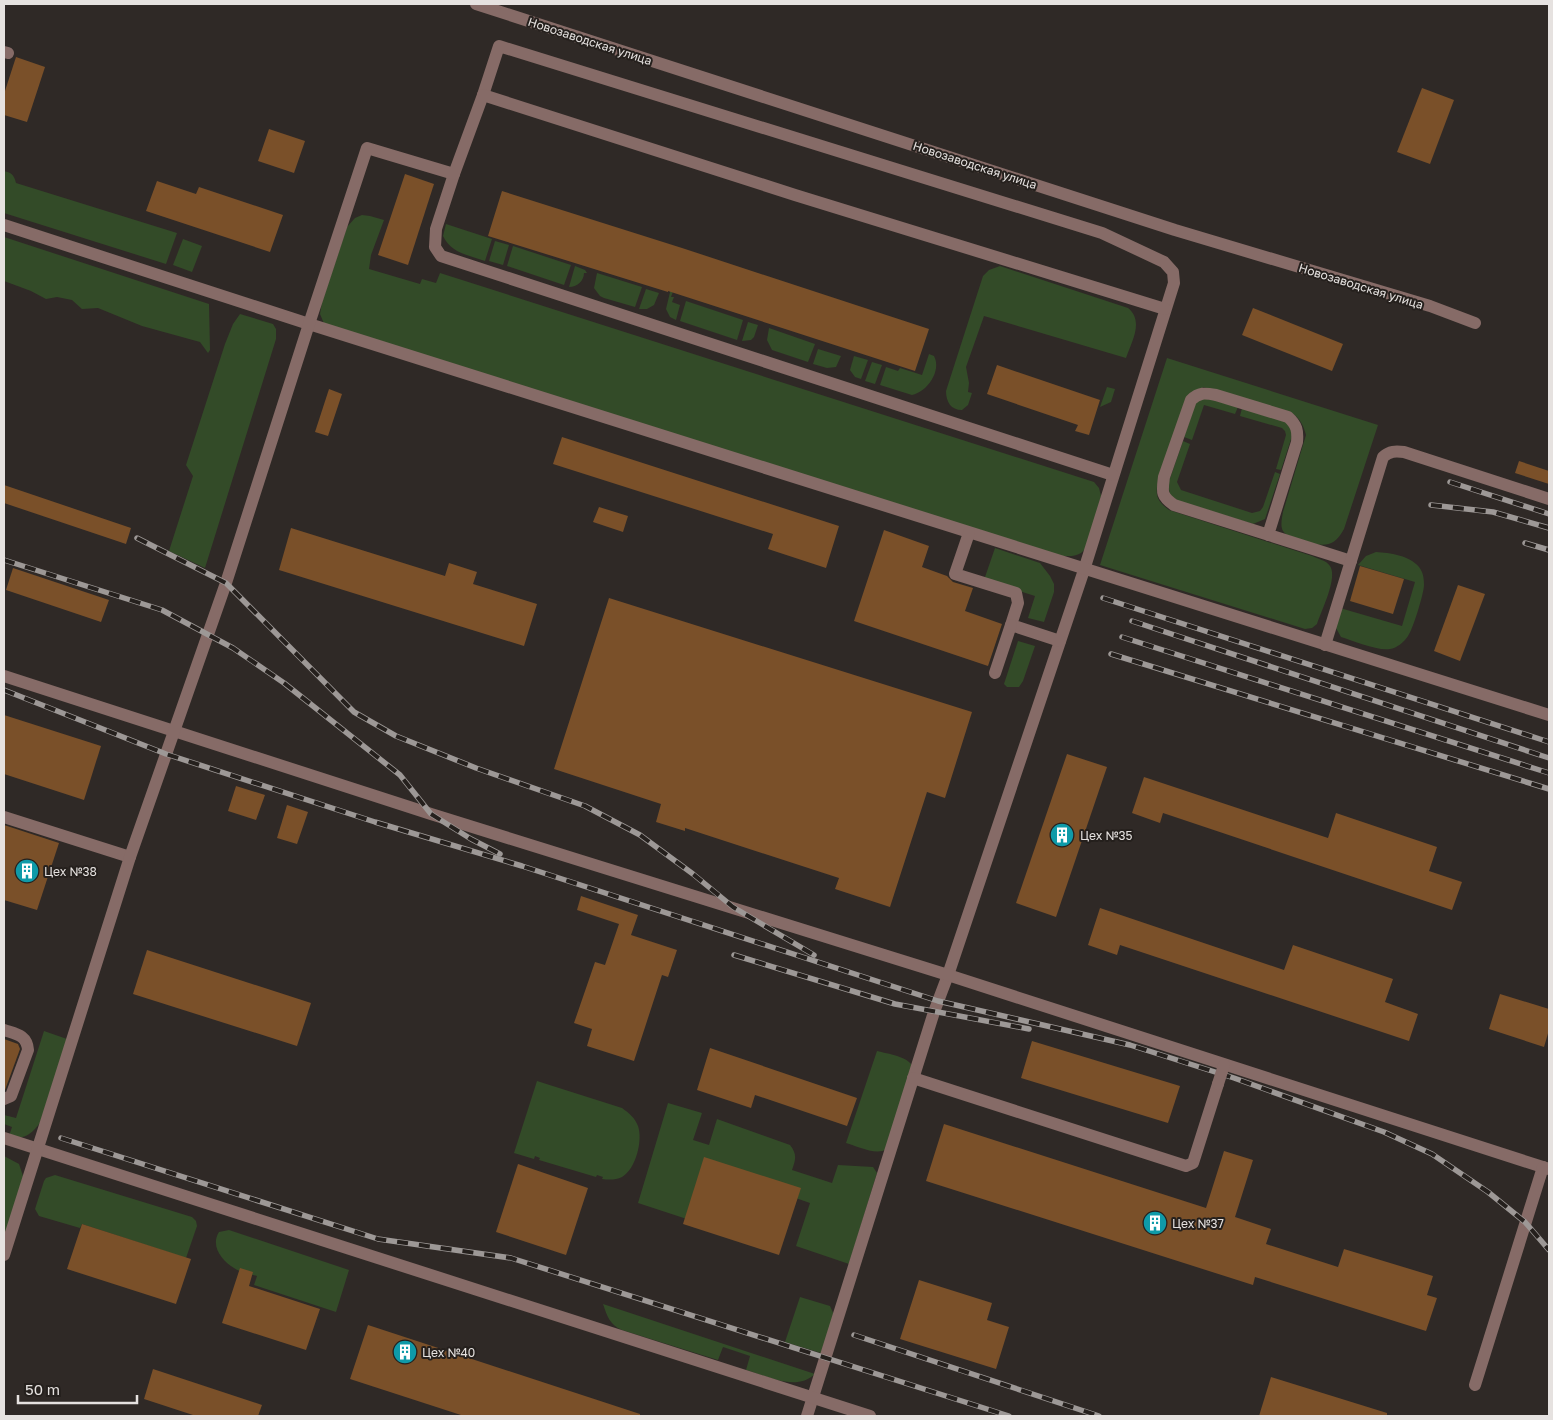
<svg xmlns="http://www.w3.org/2000/svg" width="1553" height="1420" viewBox="0 0 1553 1420" font-family="'Golos Text',sans-serif">
  <style>
    .green { fill: #334b28 }
    .building { fill: #7a5029 }
    .lines { fill: none; stroke-linecap: round; stroke-linejoin: round }
    .minor { stroke: #866b67; stroke-width: 12 }
    .rail-casing { stroke: #9d9896; stroke-width: 5.5 }
    .rail { stroke: #25201d; stroke-width: 4; stroke-dasharray: 11; stroke-linecap: butt }
    .minor-bridge { stroke: #866b67; stroke-width: 12 }
    .labels { text-anchor: middle; dominant-baseline: central; stroke-width: 4; stroke-linejoin: round; paint-order: stroke }
    .street-label { font-size: 12px; fill: #e6e2e0; stroke: #25201d }
    .poi-label { font-size: 12px; fill: #e6e2e0; stroke: #25201d; text-anchor: start }
  </style>
  <rect width="100%" height="100%" fill="#2f2926"/>
  <g class="green">
    <path d="M4 171C12 173 14 175 16 183L177 233 166 264 4 213Z"/>
    <path d="M362 215 370 216 384 220 371 255 369 269 420 284 422 279 436 283 440 273 1094 482 1099 488 1101 496C1097 509 1092 546 1081 553 1075 557 1068 556 1061 556L325 326 320 314 322 302 347 227 355 218Z"/>
    <path d="M446 224 492 239 485 261C468 255 451 253 443 236Z"/>
    <path d="M4 237 209 304 210 350 208 353 200 342 142 326 98 308 82 309 72 300 57 297 46 299 31 291 4 281Z"/>
    <path d="M183 239 202 246 192 272 173 265Z"/>
    <path d="M495 241 509 245 503 265 489 261Z"/>
    <path d="M513 246 571 265 564 285 507 266Z"/>
    <path d="M575 266 585 270 587 273H584C584 281 577 287 569 287Z"/>
    <path d="M1000 266 1128 308C1144 321 1132 341 1126 358L984 316 966 367 969 383 968 392 972 393 968 405 962 410C951 410 946 402 946 391L983 276 989 270Z"/>
    <path d="M597 273 642 287 635 307 604 298 600 296 594 288Z"/>
    <path d="M671 288 674 289 671 297H674L672 302 680 305 676 320 670 317 666 309Z"/>
    <path d="M646 289 659 293 654 305 647 309H639Z"/>
    <path d="M686 301 743 320 737 340 680 321Z"/>
    <path d="M240 314 273 324 276 329V339L205 568 169 551 193 476 186 465 225 344 233 324Z"/>
    <path d="M748 322 758 325 754 337 751 340 742 341Z"/>
    <path d="M769 328 815 344 808 362 772 350 767 340Z"/>
    <path d="M818 349 841 356 836 367 827 368 813 364Z"/>
    <path d="M929 354 934 356C942 371 927 392 912 395L880 385 886 367 898 371 900 368 922 375Z"/>
    <path d="M854 356 868 360 861 379 855 377 850 370Z"/>
    <path d="M1167 358 1378 425 1344 529C1333 550 1320 546 1301 540 1294 538 1287 537 1283 531 1280 526 1282 518 1283 512L1306 435C1303 424 1300 418 1290 412L1203 387 1160 475C1155 492 1154 499 1169 510L1312 556C1318 559 1326 560 1330 566 1338 578 1321 611 1317 624L1312 628 1305 629 1100 565Z"/>
    <path d="M872 362 882 365 875 384 865 381Z"/>
    <path d="M1107 387 1115 389 1111 402 1100 407Z"/>
    <path d="M1205 398 1238 407 1235 414 1204 405 1192 440 1184 437 1196 402Z"/>
    <path d="M1242 408 1286 422 1291 425 1292 436 1281 470 1276 469 1286 435 1285 431 1282 428 1240 416Z"/>
    <path d="M1183 441 1190 444 1177 482 1181 490 1252 513 1260 511 1263 507 1275 472 1280 474 1265 519 1253 524 1178 501 1170 495 1168 484Z"/>
    <path d="M995 548 1040 563 1050 576 1054 584V592L1044 622 1028 618 1035 596 984 580Z"/>
    <path d="M1376 552C1390 553 1409 555 1419 567 1423 572 1424 578 1424 585 1424 593 1413 629 1408 636 1404 642 1397 648 1390 649 1377 651 1354 641 1341 637L1336 628 1340 608 1402 626 1415 582 1358 565 1366 556Z"/>
    <path d="M1018 641 1035 646 1023 681 1019 687H1007L1004 684Z"/>
    <path d="M44 1031 67 1039 40 1123C31 1134 24 1141 9 1136L12 1127 4 1124V1115L16 1118Z"/>
    <path d="M877 1051C888 1054 908 1056 913 1067L887 1149C876 1156 857 1146 846 1143Z"/>
    <path d="M537 1081 622 1108C629 1113 635 1118 638 1126 643 1140 636 1169 622 1177 616 1180 609 1180 602 1179L603 1177 597 1175 596 1177 539 1160 540 1158 535 1156 534 1159 514 1153Z"/>
    <path d="M668 1103 702 1113 693 1140 709 1145 717 1119 790 1145C797 1154 796 1159 792 1170L832 1183 838 1165 873 1167 877 1173 849 1264 796 1246 810 1203 716 1170 699 1223 638 1203Z"/>
    <path d="M4 1156 19 1164 24 1179 4 1243Z"/>
    <path d="M55 1175 192 1217 196 1221 197 1226 186 1258 82 1224 80 1228 39 1216 35 1209 44 1181 46 1178Z"/>
    <path d="M229 1230 349 1270 336 1312 254 1285 257 1276C249 1274 240 1272 234 1268 222 1261 210 1246 219 1232Z"/>
    <path d="M800 1297 830 1306 834 1315 821 1353 785 1342Z"/>
    <path d="M603 1304 815 1374C796 1392 767 1376 746 1370L750 1356 723 1347 718 1360 622 1330C610 1325 607 1316 603 1304Z"/>
  </g>
  <g class="building">
    <path d="M16 57 45 67 27 122 4 115V94Z"/>
    <path d="M1422 88 1454 100 1430 164 1397 152Z"/>
    <path d="M269 129 305 141 294 173 258 161Z"/>
    <path d="M405 174 434 184 408 265 378 255Z"/>
    <path d="M157 181 196 194 199 187 283 215 270 252 146 211Z"/>
    <path d="M502 191 682 248 929 329 915 371 668 291V292L488 236Z"/>
    <path d="M1253 308 1343 344 1332 371 1242 335Z"/>
    <path d="M997 365 1100 400 1089 435 1075 431 1078 425 987 394Z"/>
    <path d="M329 389 342 394 328 436 315 432Z"/>
    <path d="M562 437 839 526 826 568 768 549 773 534 553 464Z"/>
    <path d="M1519 461 1549 471V484L1515 473Z"/>
    <path d="M4 485 131 528 126 544 4 503Z"/>
    <path d="M599 507 628 516 623 532 593 522Z"/>
    <path d="M291 528 445 576 449 563 477 572 473 584 537 604 524 646 279 570Z"/>
    <path d="M884 530 929 546 922 567 947 576 953 582 973 588 965 611 1002 624 988 666 854 621Z"/>
    <path d="M1360 566 1404 579 1393 614 1350 601Z"/>
    <path d="M13 568 109 600 101 622 6 590Z"/>
    <path d="M1458 585 1485 594 1460 661 1434 651Z"/>
    <path d="M609 598 972 712 945 798 927 792 890 907 835 889 839 878 685 828V831L656 822 661 804 554 769Z"/>
    <path d="M4 715 101 746 84 800 4 774Z"/>
    <path d="M1067 754 1107 767 1056 917 1016 903Z"/>
    <path d="M1144 777 1328 838 1336 813 1437 847 1429 871 1462 882 1452 910 1163 813 1160 823 1132 813Z"/>
    <path d="M236 786 265 795 256 820 228 811Z"/>
    <path d="M287 805 308 812 297 844 277 838Z"/>
    <path d="M4 825 59 843 37 910 4 900Z"/>
    <path d="M581 896 638 915 631 935 677 950 668 977 662 975 634 1061 587 1046 592 1029 574 1023 595 962 605 965 619 924 577 910Z"/>
    <path d="M1100 908 1284 970 1293 945 1393 979 1385 1002 1418 1014 1409 1041 1120 945 1117 955 1088 945Z"/>
    <path d="M147 950 311 1003 297 1046 133 994Z"/>
    <path d="M1500 994 1549 1009V1030L1544 1047 1489 1029Z"/>
    <path d="M4 1039 18 1044 20 1049 5 1090Z"/>
    <path d="M1032 1041 1180 1086 1168 1123 1021 1078Z"/>
    <path d="M710 1048 857 1098 847 1126 755 1095 751 1108 697 1090Z"/>
    <path d="M944 1124 1206 1208 1224 1151 1253 1160 1235 1217 1271 1229 1266 1244 1338 1267 1344 1249 1433 1276 1427 1295 1437 1298 1426 1331 1255 1277 1253 1285 926 1181Z"/>
    <path d="M704 1157 801 1188 779 1255 683 1224Z"/>
    <path d="M518 1164 588 1188 566 1255 496 1232Z"/>
    <path d="M82 1224 191 1259 176 1304 67 1269Z"/>
    <path d="M240 1268 253 1272 249 1286 320 1309 306 1350 222 1323Z"/>
    <path d="M919 1280 992 1303 987 1320 1009 1327 996 1369 900 1339Z"/>
    <path d="M368 1325 640 1414V1416H464L350 1379Z"/>
    <path d="M153 1369 262 1405 258 1416H196L144 1399Z"/>
    <path d="M1271 1377 1387 1413V1416H1259Z"/>
  </g>
  <g class="lines">
    <g class="minor">
      <path d="M476 4 1175 230 1430 306 1475 323"/>
      <path d="M4 52 8 53"/>
      <path d="M483 95 499 46 1102 233 1164 262 1173 272 1174 283 1084 570 948 975 934 1012 807 1416"/>
      <path d="M454 174 436 229 435 247 441 256 1113 475"/>
      <path d="M4 225 309 324 1549 715"/>
      <path d="M969 533 955 574 1016 593 1018 603 1011 625 1060 641"/>
      <path d="M1268 535 1297 442C1298 431 1297 425 1288 417L1216 395C1205 393 1199 392 1191 400L1164 477C1162 492 1161 496 1174 505L1351 561"/>
      <path d="M1325 645 1383 457C1390 451 1395 451 1404 452L1549 499"/>
      <path d="M995 673 1011 625"/>
      <path d="M4 676 431 814 948 975 1549 1169"/>
      <path d="M4 817 130 857"/>
      <path d="M4 1030C16 1034 27 1035 28 1050L11 1096 4 1099"/>
      <path d="M913 1078 1186 1166 1193 1163 1218 1084"/>
      <path d="M4 1138 870 1416"/>
      <path d="M4 1255 130 857 226 583 309 324 367 148 454 174 483 95 795 195 1165 309"/>
      <path d="M1475 1385 1543 1167"/>
    </g>
    <g class="rail-casing">
      <g id="rail">
        <path d="M1450 482 1549 514"/>
        <path d="M1431 505 1493 512 1549 528"/>
        <path d="M137 538 226 583 354 712 396 736 476 768 585 806 640 835 693 874 733 907 814 955"/>
        <path d="M1525 543 1549 550"/>
        <path d="M4 560 162 610 233 648 284 683 400 775 431 814 471 839 500 854"/>
        <path d="M1103 598 1549 742"/>
        <path d="M1132 621 1549 758"/>
        <path d="M1122 637 1549 773"/>
        <path d="M1111 654 1549 789"/>
        <path d="M4 690 166 754 375 822 522 866 938 1001 1130 1045 1234 1078 1384 1132 1432 1154 1488 1192 1525 1222 1549 1250"/>
        <path d="M734 955 895 1004 1029 1029"/>
        <path d="M61 1138 378 1239 511 1258 1009 1416"/>
        <path d="M854 1335 1099 1416"/>
      </g>
    </g>
    <use href="#rail" class="rail"/>
    <path class="minor-bridge" d="M1218 1084 1224 1065"/>
  </g>
  <defs>
    <g id="building-disc" transform="scale(1.25)"><circle r="9.5" fill="#0f9aa8" stroke="#25201d"/><path d="M-4-6H4V6H1V3H-1V6H-4ZM-2.5-4.3h1.7v1.8h-1.7ZM.8-4.3h1.7v1.8H.8ZM-2.5-1h1.7V.8h-1.7ZM.8-1h1.7V.8H.8Z" fill="#fff"/></g>
  </defs>
  <g fill-rule="evenodd">
    <use href="#building-disc" x="1062" y="835"/>
    <use href="#building-disc" x="27" y="871"/>
    <use href="#building-disc" x="1155" y="1223"/>
    <use href="#building-disc" x="405" y="1352"/>
  </g>
  <g class="labels">
    <g class="street-label">
      <text transform="translate(590 41) rotate(18)">Новозаводская улица</text>
      <text transform="translate(975 165) rotate(18)">Новозаводская улица</text>
      <text transform="translate(1361 286) rotate(17)">Новозаводская улица</text>
    </g>
    <g class="poi-label">
      <text x="1080" y="835">Цех №35</text>
      <text x="44" y="871">Цех №38</text>
      <text x="1172" y="1223">Цех №37</text>
      <text x="422" y="1352">Цех №40</text>
    </g>
  </g>
  <rect width="1553" height="1420" fill="none" stroke="#e6e2e0" stroke-width="10"/>
  <path d="M18 1395v8h119v-8" fill="none" stroke="#e6e2e0" stroke-width="2.5"/>
  <text x="25" y="1395" font-size="15" fill="#e6e2e0" stroke="#25201d" stroke-width="4" paint-order="stroke">50 m</text>
</svg>
